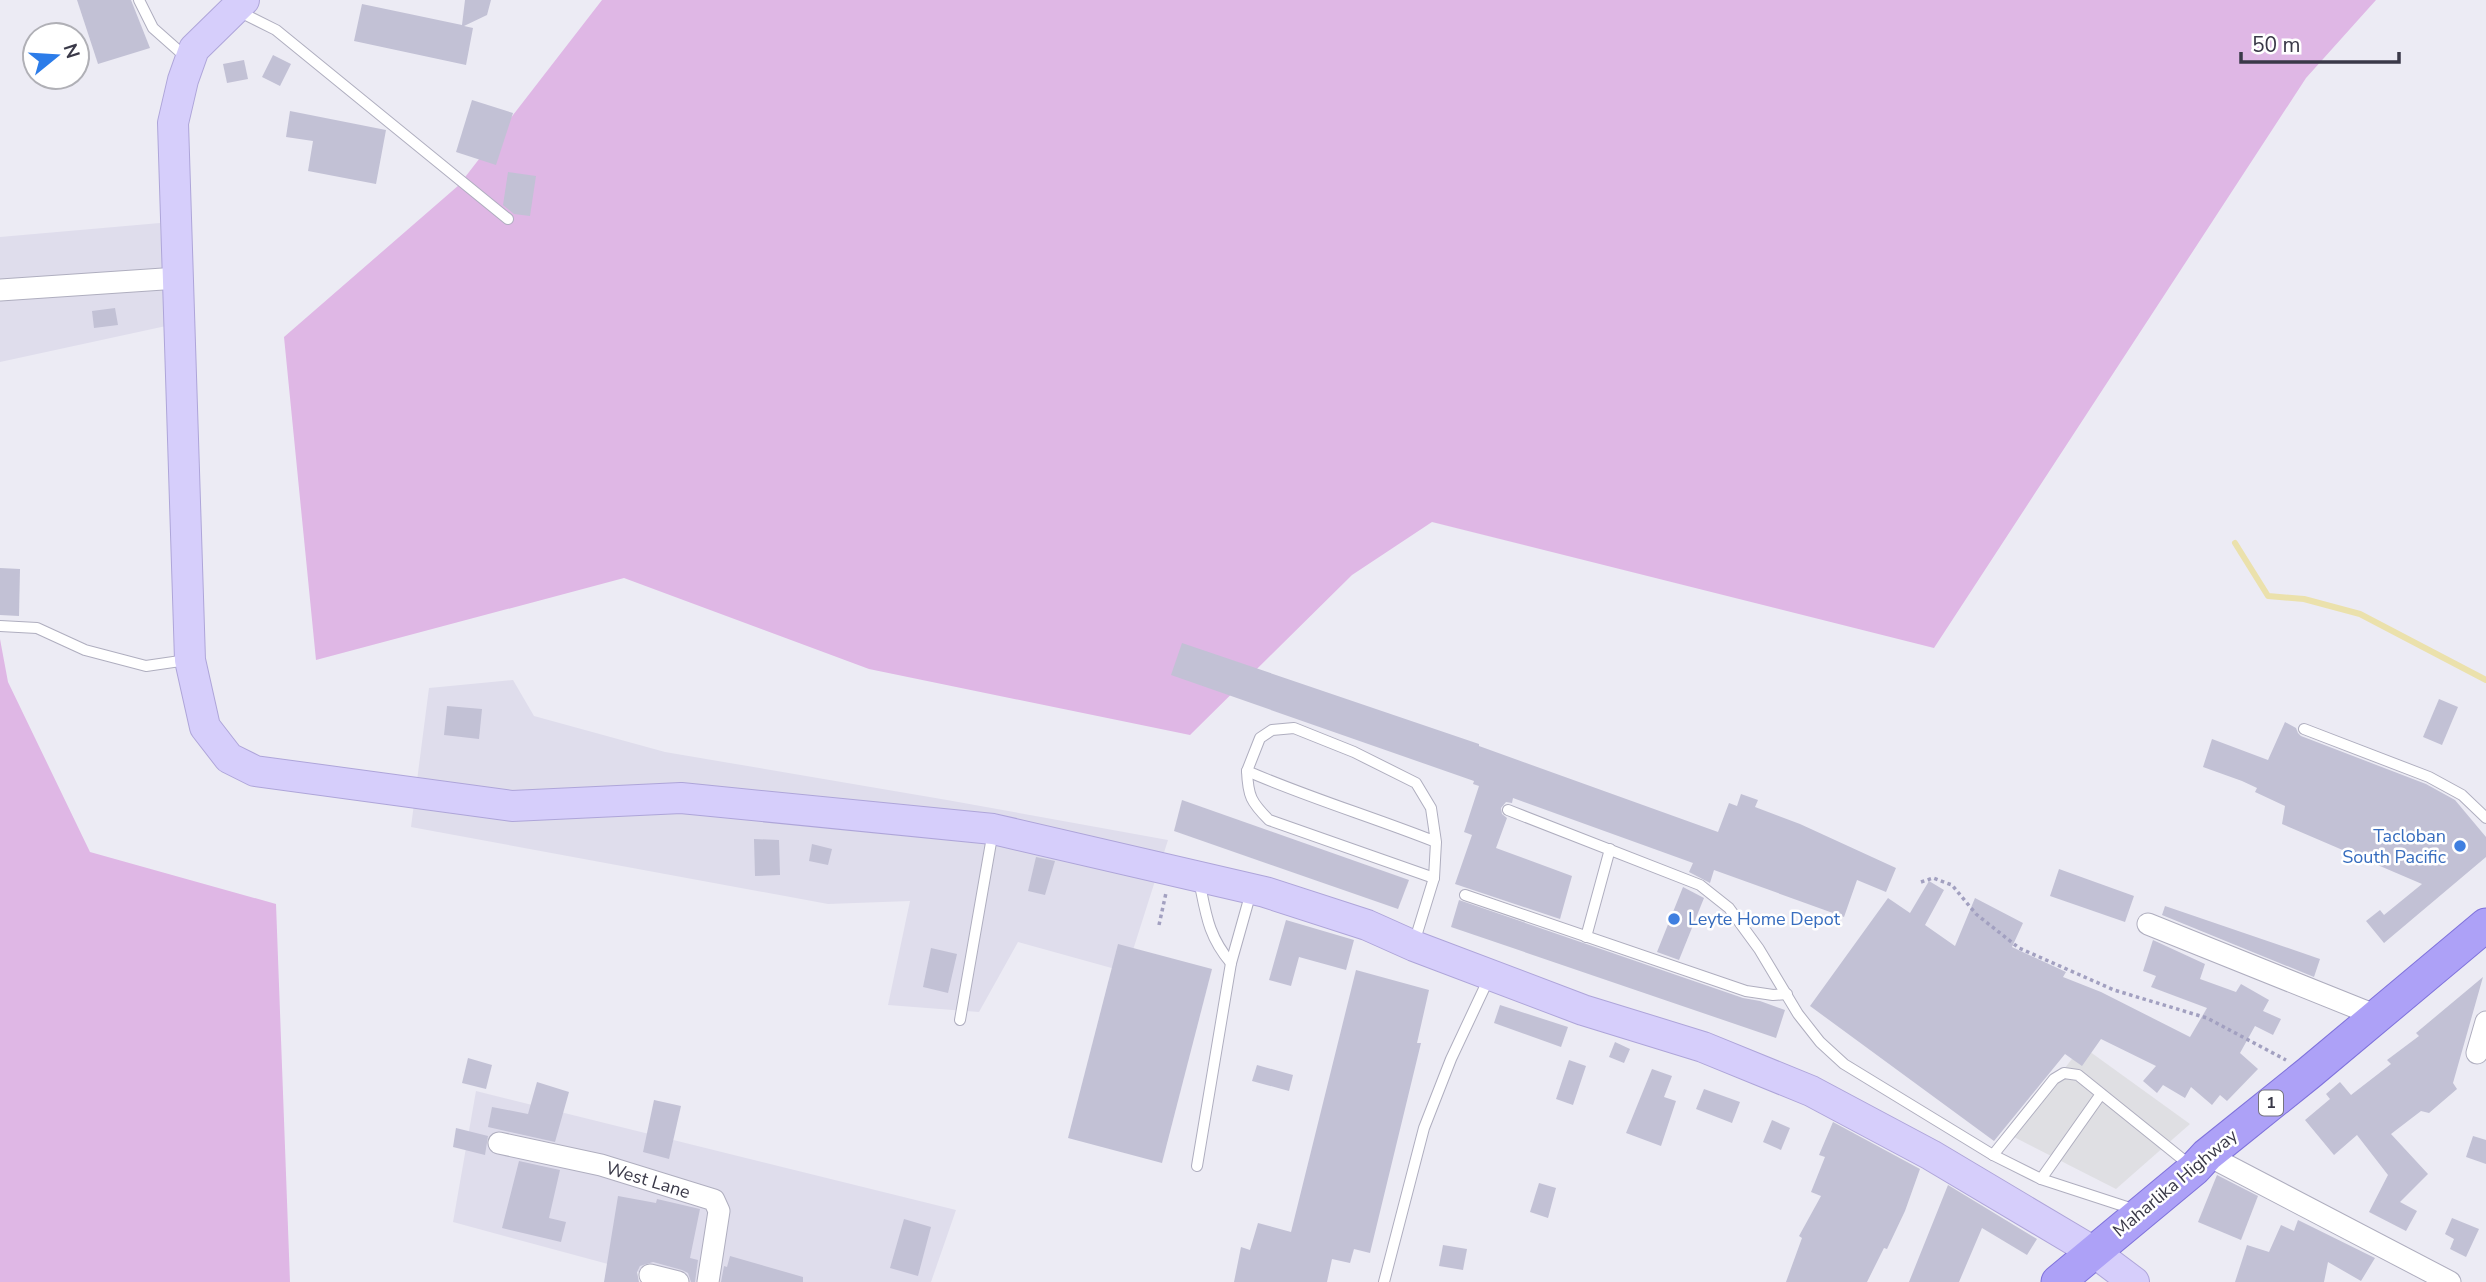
<svg xmlns="http://www.w3.org/2000/svg" width="2486" height="1282" viewBox="0 0 2486 1282" font-family="'Nunito Sans',sans-serif">
  <style>
    .residential { fill: #dfddec }
    .green { fill: #dfb7e5 }
    .parking { fill: #dfdfe3 }
    .lines { fill: none; stroke-linecap: round; stroke-linejoin: round }
    .stream { stroke: #ebe1ac; stroke-width: 6 }
    .building { fill: #c2c1d5 }
    .lane-casing { stroke: #afaebf; stroke-width: 12 }
    .street-casing { stroke: #afaebf; stroke-width: 23 }
    .secondary-casing { stroke: #aea5d9; stroke-width: 32 }
    .primary-casing { stroke: #7f72db; stroke-width: 35 }
    .path { stroke: #a2a0c0; stroke-width: 3.5; stroke-dasharray: 3.5 3.5; stroke-linecap: butt }
    .lane { stroke: #fff; stroke-width: 10 }
    .street { stroke: #fff; stroke-width: 21 }
    .secondary { stroke: #d6cefb; stroke-width: 30 }
    .primary { stroke: #ada1f7; stroke-width: 33 }
    .shop-dot { fill: #3f7fe0; stroke: #fff; stroke-width: 2.5 }
    .labels { text-anchor: middle; dominant-baseline: central; stroke-width: 5; stroke-linejoin: round; paint-order: stroke }
    .shield { fill: #fff; stroke: #75747f; stroke-width: 2 }
    .shield-label { font-size: 16px; font-weight: bold; fill: #3a3948 }
    .shop-label { font-size: 18px; fill: #366cbe; stroke: #fff; text-anchor: end }
    .street-label { font-size: 18px; fill: #3a3948; stroke: #fff }
  </style>
  <rect width="100%" height="100%" fill="#ecebf4"/>
  <g class="residential">
    <path d="M160 223 166 326 0 362V237Z"/>
    <path d="M513 680 534 716 665 752 947 800 1168 840 1126 972 1018 942 979 1012 888 1005 910 901 828 904 411 827 429 688Z"/>
    <path d="M476 1091 956 1210 931 1282H668L667 1280 453 1222Z"/>
  </g>
  <g class="green">
    <path d="M602 0H2376L2306 78 1934 648 1432 522 1352 575 1190 735 869 669 624 578 316 660 284 337 459 185Z"/>
    <path d="M0 639 8 682 90 852 276 904 290 1282H0Z"/>
  </g>
  <path class="parking" d="M2082 1046 2190 1124 2116 1189 2012 1136Z"/>
  <g class="lines">
    <path class="stream" d="M2235 543 2268 596 2304 599 2360 614 2486 680"/>
  </g>
  <g class="building">
    <path d="M77 0H131L150 48 98 64Z"/>
    <path d="M465 0H491L487 15 464 26 473 28 466 65 354 41 362 4 462 25Z"/>
    <path d="M273 55 291 64 280 86 262 77Z"/>
    <path d="M244 60 248 79 227 83 223 64Z"/>
    <path d="M472 100 513 113 496 165 456 152Z"/>
    <path d="M290 111 386 130 376 184 308 171 313 141 286 137Z"/>
    <path d="M508 172 536 176 530 216 514 214 503 205Z"/>
    <path d="M115 308 118 325 94 328 92 311Z"/>
    <path d="M0 568 20 569 19 616 0 615Z"/>
    <path d="M1182 643 1479 744V746L1718 832 1729 803 1737 806 1741 794 1758 800 1755 807 1800 824 1896 868 1886 892 1857 880 1844 917 1714 870 1710 883 1689 872 1693 863 1513 798 1512 803 1506 802 1501 808 1502 814 1507 818 1496 848 1572 876 1560 919 1455 884 1472 835 1464 832 1479 786 1473 784 1474 781 1171 675Z"/>
    <path d="M2439 699 2458 707 2442 745 2423 737Z"/>
    <path d="M447 706 482 709 479 739 444 735Z"/>
    <path d="M2285 722 2296 728 2298 733 2301 736 2426 784 2455 800 2486 837V857L2384 943 2366 921 2380 910 2384 915 2422 884 2282 824 2285 806 2255 792 2257 788 2242 781 2203 767 2212 739 2268 760Z"/>
    <path d="M1182 800 1409 880 1398 909 1174 831Z"/>
    <path d="M754 839 779 840 780 875 755 876Z"/>
    <path d="M812 844 832 849 828 865 809 861Z"/>
    <path d="M1036 857 1055 861 1045 895 1028 891Z"/>
    <path d="M2059 869 2134 896 2125 922 2050 896Z"/>
    <path d="M1929 881 1944 890 1925 925 1955 946 1975 898 2023 923 2012 947 2066 972 2063 977 2101 992 2190 1037 2207 1008 2151 987 2156 976 2143 971 2153 940 2205 964 2200 979 2236 992 2241 984 2269 1000 2263 1011 2281 1019 2273 1035 2255 1026 2240 1053 2258 1069 2227 1101 2220 1095 2212 1105 2191 1087 2185 1098 2163 1085 2157 1093 2143 1081 2156 1066 2101 1039 2082 1066 2065 1054 1994 1141 1810 1006 1888 898 1910 913Z"/>
    <path d="M1683 887 1704 898 1679 960 1657 952Z"/>
    <path d="M1459 900 1743 998 1760 1001 1785 1010 1776 1038 1451 927Z"/>
    <path d="M2165 906 2320 959 2314 977 2162 915Z"/>
    <path d="M1286 920 1354 940 1346 970 1299 957 1291 986 1269 980Z"/>
    <path d="M1118 944 1212 969 1162 1163 1068 1138Z"/>
    <path d="M931 948 957 954 948 993 923 987Z"/>
    <path d="M1356 970 1429 990 1417 1043H1421L1370 1253 1354 1249 1350 1263 1332 1259 1327 1282H1234L1241 1247 1250 1250 1258 1223 1291 1232Z"/>
    <path d="M2483 977 2453 1083 2457 1089 2429 1113 2421 1111 2391 1134 2428 1174 2400 1202 2417 1211 2406 1231 2369 1212 2388 1175 2357 1135 2334 1155 2305 1120 2330 1099 2326 1094 2340 1082 2351 1095 2391 1064 2387 1060 2419 1036 2416 1033Z"/>
    <path d="M1500 1005 1568 1027 1561 1047 1494 1023Z"/>
    <path d="M1615 1042 1630 1049 1624 1063 1609 1057Z"/>
    <path d="M468 1058 492 1065 486 1089 462 1083Z"/>
    <path d="M1569 1060 1586 1066 1573 1105 1556 1099Z"/>
    <path d="M1257 1065 1293 1075 1289 1091 1252 1081Z"/>
    <path d="M1652 1069 1672 1076 1664 1097 1676 1101 1661 1146 1626 1133Z"/>
    <path d="M537 1082 569 1092 555 1142 488 1127 492 1107 528 1114Z"/>
    <path d="M1704 1089 1740 1102 1732 1123 1696 1109Z"/>
    <path d="M654 1100 681 1106 669 1159 643 1152Z"/>
    <path d="M1772 1120 1790 1128 1781 1150 1763 1142Z"/>
    <path d="M1833 1122 1920 1169 1905 1211 1887 1249 1884 1248 1867 1282H1786L1802 1238 1799 1236 1821 1196 1811 1192 1825 1157 1819 1155Z"/>
    <path d="M456 1128 488 1136 485 1155 453 1147Z"/>
    <path d="M2473 1136 2486 1140V1164L2466 1157Z"/>
    <path d="M519 1161 560 1170 549 1218 566 1222 561 1242 502 1228Z"/>
    <path d="M2217 1175 2258 1196 2241 1240 2198 1222Z"/>
    <path d="M1539 1183 1556 1188 1548 1218 1530 1212Z"/>
    <path d="M1948 1185 2037 1239 2027 1255 1982 1228 1959 1282H1909Z"/>
    <path d="M618 1196 656 1203 657 1199 700 1209 690 1258 698 1260 695 1282H691L688 1273 682 1270 653 1262 640 1266 637 1272 639 1282H604Z"/>
    <path d="M2452 1218 2479 1229 2466 1257 2450 1249 2454 1239 2445 1234Z"/>
    <path d="M904 1219 931 1227 918 1276 890 1268Z"/>
    <path d="M2298 1220 2375 1258 2361 1281 2328 1262 2324 1282H2235L2247 1245 2269 1252 2281 1225 2294 1231Z"/>
    <path d="M1443 1245 1467 1249 1463 1270 1439 1266Z"/>
    <path d="M730 1256 803 1277V1282H721L724 1266 727 1267Z"/>
  </g>
  <g class="lines">
    <g class="lane-casing">
      <g id="lane">
        <path d="M139 0 153 28 188 59"/>
        <path d="M238 11 276 30 508 219"/>
        <path d="M0 626 37 628 85 650 146 666 187 660"/>
        <path d="M2304 729 2429 777 2462 795 2486 818"/>
        <path d="M1247 771C1248 796 1251 802 1269 820L1434 878"/>
        <path d="M1508 810 1700 885 1729 908 1759 949 1798 1014 1820 1042 1844 1064 1993 1155 2041 1179 2136 1210"/>
        <path d="M1199 880C1206 914 1208 936 1231 963"/>
        <path d="M1465 895 1746 991 1773 995 1787 994"/>
        <path d="M1586 937 1610 849"/>
        <path d="M1414 943 1434 878 1436 842 1431 808 1416 783 1354 752 1294 728 1272 730 1260 738 1247 771C1309 798 1373 817 1436 842"/>
        <path d="M960 1020 993 831"/>
        <path d="M1993 1155 2054 1079 2064 1073 2078 1075 2191 1166"/>
        <path d="M1197 1166 1231 963 1251 892"/>
        <path d="M2041 1179 2101 1094"/>
        <path d="M1384 1282 1424 1128 1451 1059 1489 978"/>
      </g>
    </g>
    <g class="street-casing">
      <g id="street">
        <path d="M0 290 178 278"/>
        <path d="M2148 924 2377 1016"/>
        <path d="M2477 1053 2486 1022"/>
        <path d="M499 1143 601 1165 714 1200 719 1211 708 1282"/>
        <path d="M2207 1155 2450 1282"/>
        <path d="M650 1275 678 1282"/>
      </g>
    </g>
    <g class="secondary-casing">
      <path id="secondary" d="M244 0 194 49 183 80 173 123 190 660 205 727 229 758 255 771 512 806 681 798 993 829 1265 892 1367 925 1414 946 1583 1010 1703 1047 1811 1091 1931 1155 2094 1252 2134 1282"/>
    </g>
    <g class="primary-casing">
      <path id="primary" d="M2058 1282 2194 1169 2207 1155 2309 1073 2486 925"/>
    </g>
    <g class="path">
      <path d="M1921 882 1933 878 1952 885 1976 914 2019 948 2114 990 2207 1018 2286 1060"/>
      <path d="M1159 925 1166 893"/>
    </g>
    <use href="#lane" class="lane"/>
    <use href="#street" class="street"/>
    <use href="#secondary" class="secondary"/>
    <use href="#primary" class="primary"/>
  </g>
  <g class="shop-dot">
    <circle cx="2460" cy="846" r="7"/>
    <circle cx="1674" cy="919" r="7"/>
  </g>
  <g class="labels">
    <rect class="shield" x="2259" y="1090.5" width="24" height="25" rx="5"/>
    <g class="shield-label">
      <text x="2271" y="1103">1</text>
    </g>
    <g class="shop-label">
      <text x="2446" y="836">Tacloban<tspan x="2446" dy="21">South Pacific</tspan></text>
      <text x="1688" y="919" text-anchor="start">Leyte Home Depot</text>
    </g>
    <g class="street-label">
      <text transform="translate(648 1180) rotate(17)">West Lane</text>
      <text transform="translate(2175 1183) rotate(-40)">Maharlika Highway</text>
    </g>
  </g>
  <g transform="translate(56 56) rotate(72)"><circle r="33" fill="#ffffff" stroke="#b0b0b6" stroke-width="2"/>
  <path d="M0-5L12 26L0 18L-12 26Z" fill="#2c7ce9"/>
  <text y="-10" font-size="19" font-weight="bold" text-anchor="middle" fill="#3a3948">N</text>
  </g>
  <path d="M2241 52v10h158v-10" fill="none" stroke="#3a3948" stroke-width="3.5"/>
  <text x="2252" y="52" font-size="21" fill="#3a3948" stroke="#ffffff" stroke-width="5" paint-order="stroke">50 m</text>
</svg>
